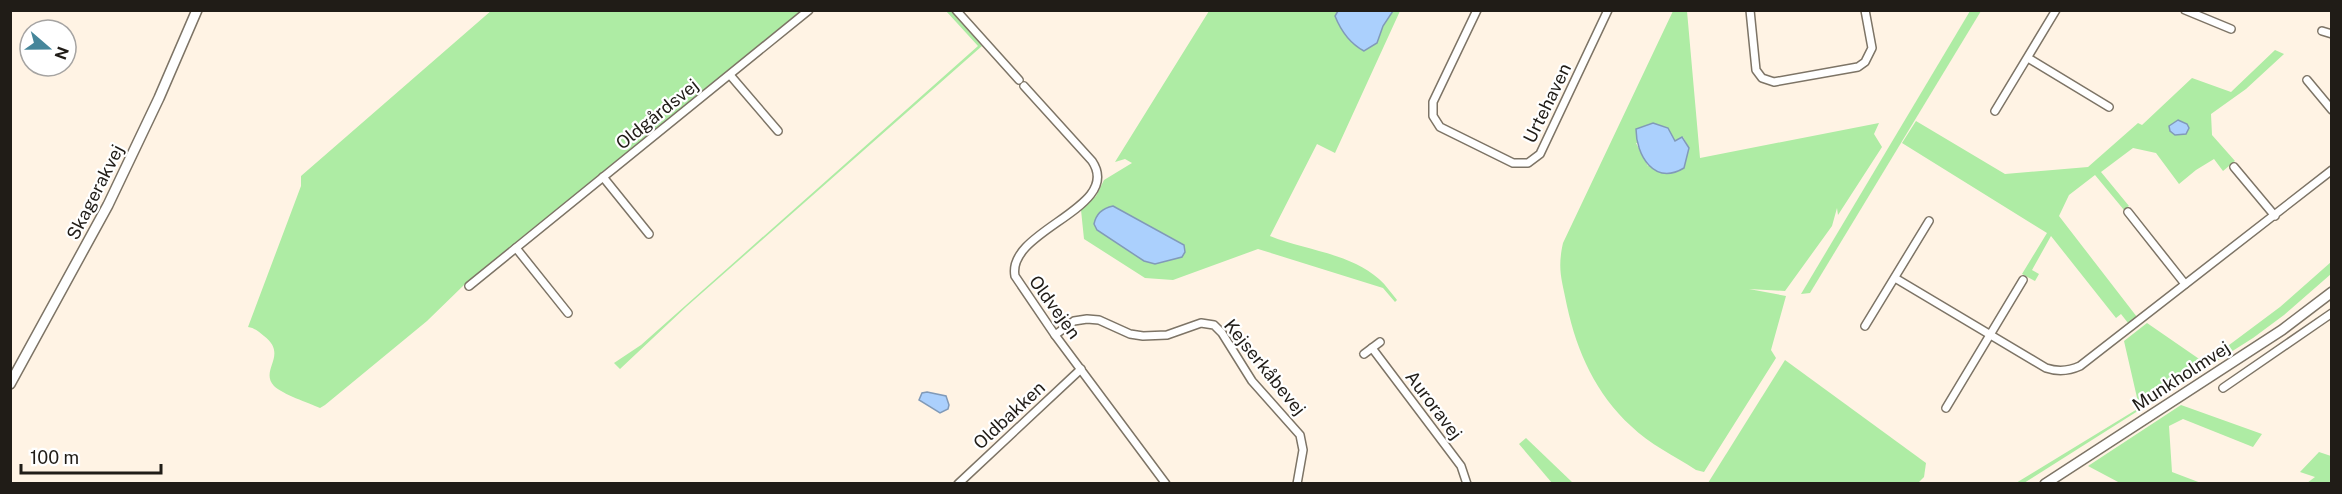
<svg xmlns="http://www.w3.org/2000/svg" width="2342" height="494" viewBox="0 0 2342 494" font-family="'Public Sans',sans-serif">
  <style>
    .green { fill: #aeeca4; fill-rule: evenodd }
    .water { fill: #abd0fd; stroke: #819ab8; stroke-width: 1.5 }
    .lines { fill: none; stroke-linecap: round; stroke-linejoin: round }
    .minor-casing { stroke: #7d7466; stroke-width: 10 }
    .tertiary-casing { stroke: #7d7466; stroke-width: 12 }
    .minor { stroke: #fff; stroke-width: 7 }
    .tertiary { stroke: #fff; stroke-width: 9 }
    .labels { text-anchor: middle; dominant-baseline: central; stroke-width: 4.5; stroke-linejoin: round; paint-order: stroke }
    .street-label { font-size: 18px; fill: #201c17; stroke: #fff }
  </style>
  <rect width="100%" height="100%" fill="#fff3e4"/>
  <g class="green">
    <path d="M492 10 802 11 464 285 427 321 325 405 320 408C309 403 282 394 274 386 259 370 289 355 264 336 259 332 255 328 248 327L301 186V176Z"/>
    <path d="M946 11H951L982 46 686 307 620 369 614 363 641 345 978 46Z"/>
    <path d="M1209 11H1400L1335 153 1317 144 1270 236C1304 250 1350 253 1379 279 1386 285 1391 293 1397 300L1395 302 1383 288 1258 249 1173 280 1145 278 1084 239 1081 210 1096 196 1104 180 1132 163 1125 159 1115 162Z"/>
    <path d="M1673 11H1687L1700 158 1879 123 1874 134 1882 147 1838 215 1837 208 1832 226 1785 291 1749 289 1786 296 1771 350 1776 358 1704 472 1696 470C1675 456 1649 444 1631 426 1596 394 1577 352 1567 306 1562 280 1557 270 1563 243ZM1683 137 1689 148 1684 167 1648 166 1636 143 1675 141Z"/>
    <path d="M1970 11H1981L1810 293 1801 294Z"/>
    <path d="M2275 50 2284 54 2246 89 2211 114 2212 135 2235 161 2223 171 2214 159 2196 170 2179 184 2156 153 2133 148 2101 172 2129 206 2124 210 2095 175 2069 195 2059 216 2137 317 2128 323 2121 314 2116 318 2051 236 2032 270 2039 274 2035 281 2022 274 2047 233 1902 143 1916 121 2005 174 2088 167 2138 123 2142 125 2192 78 2231 92Z"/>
    <path d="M2331 262V274L2284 315 2253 338 2024 483H2016L2139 408 2154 392 2138 402 2124 341 2147 323 2205 363 2280 307Z"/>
    <path d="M1785 360 1926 463 1924 477 1918 483H1708Z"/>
    <path d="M2181 405 2262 434 2253 447 2183 419 2169 426 2172 472 2201 483H2120L2088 466Z"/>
    <path d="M1526 438 1573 483H1552L1519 444Z"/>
    <path d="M2319 452 2331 456V483H2307L2315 477 2300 472Z"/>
  </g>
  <g class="water">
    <path d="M1338 11V10L1393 11 1383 26 1377 43 1364 51C1349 43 1341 31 1335 16Z"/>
    <path d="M2178 120 2187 124 2189 128 2186 134 2175 135 2170 131 2169 126Z"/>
    <path d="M1653 123 1668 128 1675 141 1682 137 1689 148 1684 168C1654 186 1636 155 1636 129Z"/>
    <path d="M1113 206 1184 245 1185 252 1182 257 1155 264 1144 261 1097 230 1094 224C1096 214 1103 208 1113 206Z"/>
    <path d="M927 392 946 396 949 405 948 409 940 413 919 400 922 393Z"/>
  </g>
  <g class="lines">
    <g class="minor-casing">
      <g id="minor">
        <path d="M956 10 1019 80"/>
        <path d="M1477 10 1433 102V116L1440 127 1513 163H1528L1540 154 1608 10"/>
        <path d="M1750 10 1756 70 1762 78 1774 82 1858 67 1865 62 1872 48 1865 10"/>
        <path d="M2185 10 2231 29"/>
        <path d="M2322 31 2332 34"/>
        <path d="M2028 58 2109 107"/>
        <path d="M730 75 778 131"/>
        <path d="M2307 80 2332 110"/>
        <path d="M1024 86 1092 161C1124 208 1006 230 1015 276L1055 335 1166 484"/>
        <path d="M1995 111 2056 10"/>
        <path d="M2234 167 2275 216"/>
        <path d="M603 177 649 234"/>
        <path d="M2128 212 2185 284"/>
        <path d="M516 248 568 313"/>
        <path d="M1895 278 2046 368C2058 372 2069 371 2080 366L2332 170"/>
        <path d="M469 286 809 10"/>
        <path d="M1865 326 1929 221"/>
        <path d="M1055 335 1074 321 1087 319 1099 320 1130 334 1143 336 1167 335 1201 323 1214 325 1222 333 1252 381 1300 435 1303 450 1297 484"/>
        <path d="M1372 348 1461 466 1467 484"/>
        <path d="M1364 354 1380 342"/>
        <path d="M2223 388 2332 313"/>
        <path d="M1946 408 2023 280"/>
        <path d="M958 484 1081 369"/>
      </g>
    </g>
    <g class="tertiary-casing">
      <g id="tertiary">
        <path d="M10 384 108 205 159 98 197 10"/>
        <path d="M2045 484 2282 330 2332 292"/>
      </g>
    </g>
    <use href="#minor" class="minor"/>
    <use href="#tertiary" class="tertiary"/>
  </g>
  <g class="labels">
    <g class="street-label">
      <text transform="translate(1547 103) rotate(-64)">Urtehaven</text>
      <text transform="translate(657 114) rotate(-39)">Oldgårdsvej</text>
      <text transform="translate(95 192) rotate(-63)">Skagerakvej</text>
      <text transform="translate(1055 307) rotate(54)">Oldvejen</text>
      <text transform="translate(1265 367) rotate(51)">Kejserkåbevej</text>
      <text transform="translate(2181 376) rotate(-33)">Munkholmvej</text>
      <text transform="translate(1434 405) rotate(53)">Auroravej</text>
      <text transform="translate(1009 415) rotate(-43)">Oldbakken</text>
    </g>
  </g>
  <rect width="2342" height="494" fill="none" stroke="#201c17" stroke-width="24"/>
  <g transform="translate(48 48) rotate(110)"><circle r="28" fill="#ffffff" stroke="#a6a4a2" stroke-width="1.5"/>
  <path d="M0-4.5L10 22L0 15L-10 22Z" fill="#46869a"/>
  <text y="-9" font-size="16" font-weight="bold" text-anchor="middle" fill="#201c17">N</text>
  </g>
  <path d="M21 464v9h140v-9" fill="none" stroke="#201c17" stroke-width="3"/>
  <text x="30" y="464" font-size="18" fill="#201c17" stroke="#ffffff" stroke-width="4.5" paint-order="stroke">100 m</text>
</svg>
